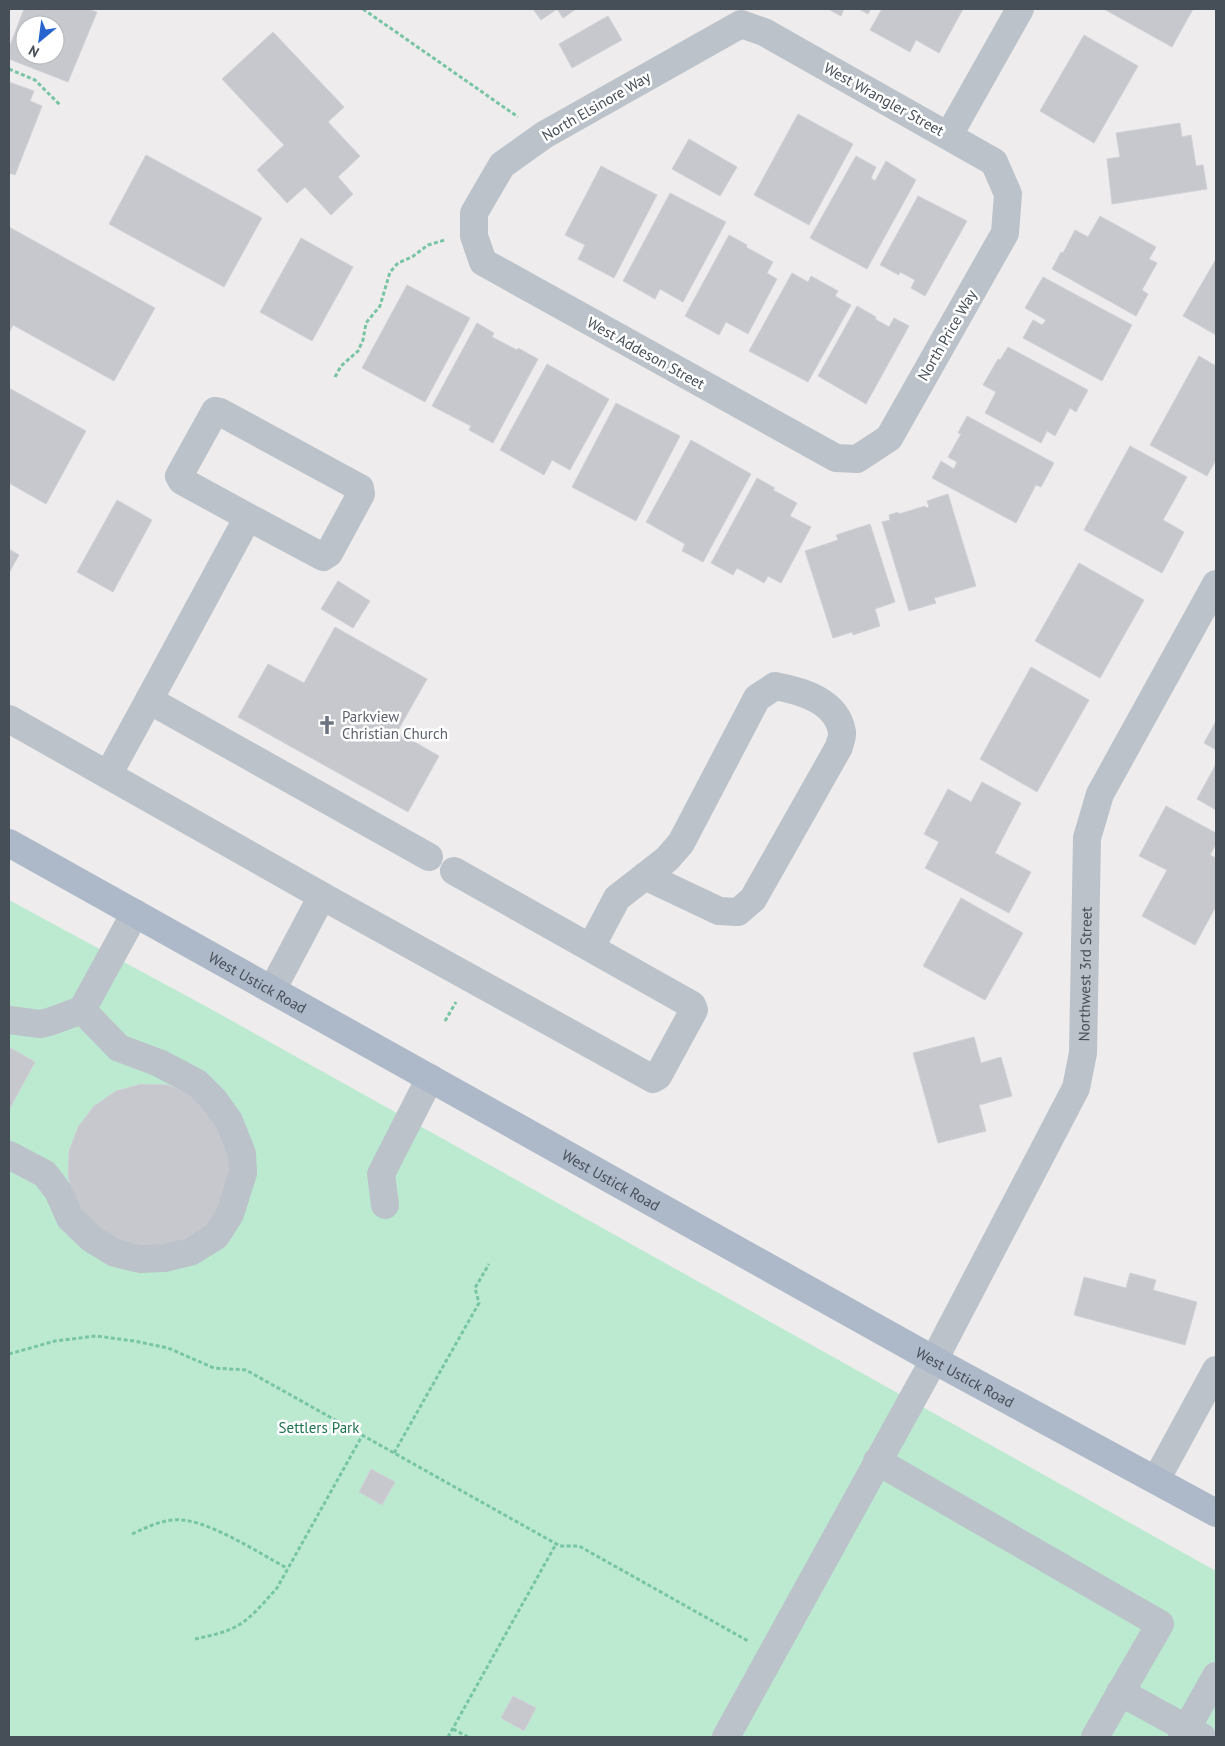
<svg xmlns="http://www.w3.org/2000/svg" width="1225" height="1746" viewBox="0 0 1225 1746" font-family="'PT Sans',sans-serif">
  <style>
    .green { fill: #bcead1 }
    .building { fill: #c7c7ce; stroke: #d0d2d7; fill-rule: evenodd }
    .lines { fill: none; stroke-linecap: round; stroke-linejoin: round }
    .path { stroke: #77c5a4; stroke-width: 3; stroke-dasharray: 4 2.5; stroke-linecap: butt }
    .minor { stroke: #bbc2ca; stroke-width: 28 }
    .major { stroke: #adb9c9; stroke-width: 28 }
    .labels { text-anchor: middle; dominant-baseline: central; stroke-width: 5; stroke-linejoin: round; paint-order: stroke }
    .street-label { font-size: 15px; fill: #464e57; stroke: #fff }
    .worship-label { font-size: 15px; fill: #5b616d; stroke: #fff; text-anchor: start }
    .park-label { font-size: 15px; fill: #1d724d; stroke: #fff }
  </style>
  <rect width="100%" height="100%" fill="#eeecec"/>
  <path class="green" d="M9 900 209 1008 1216 1571V1737H9Z"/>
  <g class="building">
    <path d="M24 9H88L97 12 68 82 9 59V48ZM25 25H55V55H25Z"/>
    <path d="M533 9H557L541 20Z"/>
    <path d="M557 9H576L563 18Z"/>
    <path d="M828 9H844L841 16Z"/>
    <path d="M859 9H871L868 14Z"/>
    <path d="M882 9H963L939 53 916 40 910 52 870 30Z"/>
    <path d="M1104 9H1193L1172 47Z"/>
    <path d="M608 16 622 40 572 68 559 44Z"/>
    <path d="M273 32 344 107 328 122 360 156 338 177 353 194 331 215 305 187 287 203 257 170 284 145 222 79Z"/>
    <path d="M1084 35 1138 66 1094 143 1040 111Z"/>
    <path d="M9 82 34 91 30 101 42 106 15 175 9 173Z"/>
    <path d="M798 114 853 144 809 225 754 195Z"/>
    <path d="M1180 123 1182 137 1191 135 1196 166 1203 165 1207 189 1112 204 1107 159 1120 157 1116 133Z"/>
    <path d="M689 139 737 167 720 196 672 169Z"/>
    <path d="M146 155 262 218 224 287 109 224Z"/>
    <path d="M856 156 876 167 871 178 875 181 886 161 916 180 867 269 810 238Z"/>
    <path d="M601 166 657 195 614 278 578 259 585 245 565 235Z"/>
    <path d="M670 193 726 222 683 302 660 289 655 299 623 281Z"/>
    <path d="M918 196 967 221 925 296 911 288 915 280 900 272 899 275 880 265Z"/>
    <path d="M1100 216 1156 247 1149 259 1157 263 1142 290 1148 294 1136 316 1052 269 1061 252 1063 253 1075 230 1088 237Z"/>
    <path d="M9 227 155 308 114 381 13 325 9 333Z"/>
    <path d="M729 235 747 245 746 247 773 262 767 273 777 279 748 334 726 322 719 335 685 316Z"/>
    <path d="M301 238 353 267 312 341 260 312Z"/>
    <path d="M1216 259V335L1183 316Z"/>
    <path d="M792 273 808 282 811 276 838 291 835 296 851 305 808 382 749 351Z"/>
    <path d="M1043 277 1132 325 1102 381 1023 338 1033 320 1042 325 1046 320 1025 308Z"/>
    <path d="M407 285 470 318 425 402 362 368Z"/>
    <path d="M857 306 876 317 875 319 889 327 894 318 909 326 866 404 818 376Z"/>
    <path d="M477 323 494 333 492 337 517 350 518 348 538 359 493 443 469 430 471 426 432 406Z"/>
    <path d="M1008 347 1088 390 1076 412 1070 408 1055 436 1047 431 1041 443 985 413 996 392 983 385 998 359 1000 360Z"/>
    <path d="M1199 356 1216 366V460L1207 476 1150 445Z"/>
    <path d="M547 364 609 399 570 470 552 460 544 475 500 450Z"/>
    <path d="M9 388 86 431 46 504 9 483Z"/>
    <path d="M616 403 680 436 636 521 572 487Z"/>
    <path d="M967 416 1054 463 1041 487 1036 485 1016 523 932 478 941 461 954 469 957 462 948 457 961 434 958 433Z"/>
    <path d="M691 440 751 474 703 562 682 551 685 544 646 522Z"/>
    <path d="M1130 446 1187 477 1163 520 1184 532 1162 573 1084 530Z"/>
    <path d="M757 478 775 488 773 490 797 503 790 516 811 527 781 583 768 576 764 583 737 568 733 575 711 563Z"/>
    <path d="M948 494 976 586 934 598 936 603 909 611 882 522 890 520 889 515 898 512 899 514 925 506 926 508 929 507 927 501Z"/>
    <path d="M117 500 152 520 113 592 77 572Z"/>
    <path d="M870 524 895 602 875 609 880 626 853 635 852 632 833 638 805 551 838 540 836 535Z"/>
    <path d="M9 549 19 555 9 573Z"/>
    <path d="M1079 563 1144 600 1100 678 1035 641Z"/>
    <path d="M338 581 370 601 353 628 321 609Z"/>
    <path d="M335 627 427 679 397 732 439 756 408 812 238 717 268 664 304 683Z"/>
    <path d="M1031 667 1089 700 1037 792 980 759Z"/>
    <path d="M1216 721V750L1204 743Z"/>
    <path d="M1216 764V810L1197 799Z"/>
    <path d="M982 782 1021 803 995 853 1031 872 1009 913 925 868 939 842 924 834 948 789 971 802Z"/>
    <path d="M1166 806 1216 833V844L1210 855 1216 858V906L1195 945 1142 916 1167 870 1139 856Z"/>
    <path d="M961 898 1023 933 985 1000 923 966Z"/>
    <path d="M974 1037 981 1063 1001 1057 1012 1096 979 1105 986 1131 938 1143 913 1053Z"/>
    <path d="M9 1047 35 1062 9 1110Z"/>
    <path d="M141 1084 168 1085 192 1094 230 1138 231 1195 216 1221 167 1249 111 1240 90 1224 76 1202 68 1177 69 1151 78 1127 94 1106 116 1091Z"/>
    <path d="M1130 1273 1156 1280 1153 1290 1197 1302 1185 1345 1074 1315 1084 1277 1126 1288Z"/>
    <path d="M371 1469 395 1482 382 1505 359 1492Z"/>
    <path d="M513 1696 536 1708 524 1731 501 1718Z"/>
  </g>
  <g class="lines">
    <g class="path">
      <path d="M363 9 518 117"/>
      <path d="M9 10V9"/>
      <path d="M9 69 35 80 61 106"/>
      <path d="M335 377 341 366 358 351 363 340 366 323 380 306 390 272 398 263 412 257 428 245 445 240"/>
      <path d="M445 1021 456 1002"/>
      <path d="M9 1354 55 1341 96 1336 134 1341 168 1348 214 1368 246 1370 560 1546H579L748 1641"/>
      <path d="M394 1453 479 1303 475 1288 489 1264"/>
      <path d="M132 1534C145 1528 157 1522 172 1520 204 1516 258 1553 287 1568"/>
      <path d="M195 1639C209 1636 224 1633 237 1626 253 1617 265 1601 277 1588L362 1436"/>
      <path d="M453 1729 468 1737"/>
      <path d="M448 1737 556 1544"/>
    </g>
    <g class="minor">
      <path d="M741 24 764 32 994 162 1008 194 1005 233 889 438 857 459 836 458 483 262 474 236V213L502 165 544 135Z"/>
      <path d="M949 135 1020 9"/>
      <path d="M149 700 248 517 323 557 329 553 361 494 360 488 220 412 215 411 179 476 182 481 248 517"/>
      <path d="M9 719 108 775"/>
      <path d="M322 896 108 775 149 700 429 857"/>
      <path d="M591 947 617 898 667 859 681 843 757 698 775 686C802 691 837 701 842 732 843 736 840 742 839 747L753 899 738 912 719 911 645 876"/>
      <path d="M272 990 322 896 653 1079 658 1076 694 1010 692 1005 454 871"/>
      <path d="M9 1020 40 1024 49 1022 82 1010 135 913"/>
      <path d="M9 1155 45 1174 58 1191 70 1218 92 1239 115 1253 140 1259 165 1258 190 1252 216 1236 230 1214 243 1173 242 1154 229 1121 214 1100 197 1083 159 1063 119 1048 82 1010"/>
      <path d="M385 1205 381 1174 430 1078"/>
      <path d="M877 1461 1160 1624 1095 1737"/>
      <path d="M1156 1480 1216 1370"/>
      <path d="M1120 1692 1202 1737"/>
      <path id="s1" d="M726 1737 934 1360 1076 1088 1083 1053 1087 838 1100 794 1216 584"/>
      <path d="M1182 1737 1216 1676"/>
    </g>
    <path class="major" id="s2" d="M9 843 934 1360 1216 1513"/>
  </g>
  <defs>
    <g id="church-bare" transform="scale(1.5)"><path d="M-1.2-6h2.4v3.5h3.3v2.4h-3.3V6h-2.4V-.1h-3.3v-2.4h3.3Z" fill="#6b7280" stroke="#fff" stroke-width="2.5" paint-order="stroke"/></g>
  </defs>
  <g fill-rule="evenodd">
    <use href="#church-bare" x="327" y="725"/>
  </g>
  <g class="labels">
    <g class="street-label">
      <text transform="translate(884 99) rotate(29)">West Wrangler Street</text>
      <text transform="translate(596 106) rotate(-30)">North Elsinore Way</text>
      <text transform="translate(947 335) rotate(-60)">North Price Way</text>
      <text transform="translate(646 353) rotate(29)">West Addeson Street</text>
      <text stroke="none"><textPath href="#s1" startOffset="852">Northwest 3rd Street</textPath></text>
      <text stroke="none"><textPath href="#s2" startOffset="285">West Ustick Road</textPath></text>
      <text stroke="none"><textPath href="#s2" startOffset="690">West Ustick Road</textPath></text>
      <text stroke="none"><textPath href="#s2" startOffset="1095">West Ustick Road</textPath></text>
    </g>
    <g class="worship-label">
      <text x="342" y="716">Parkview<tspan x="342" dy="17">Christian Church</tspan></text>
    </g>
    <g class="park-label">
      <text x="319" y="1427">Settlers Park</text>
    </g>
  </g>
  <rect width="1225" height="1746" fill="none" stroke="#464e57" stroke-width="20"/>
  <g transform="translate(40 40) rotate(209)"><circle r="24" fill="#ffffff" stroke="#b5b8bc"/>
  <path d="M0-4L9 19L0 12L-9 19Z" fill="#2764cd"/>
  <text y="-8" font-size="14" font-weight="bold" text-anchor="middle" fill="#464e57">N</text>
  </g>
</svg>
